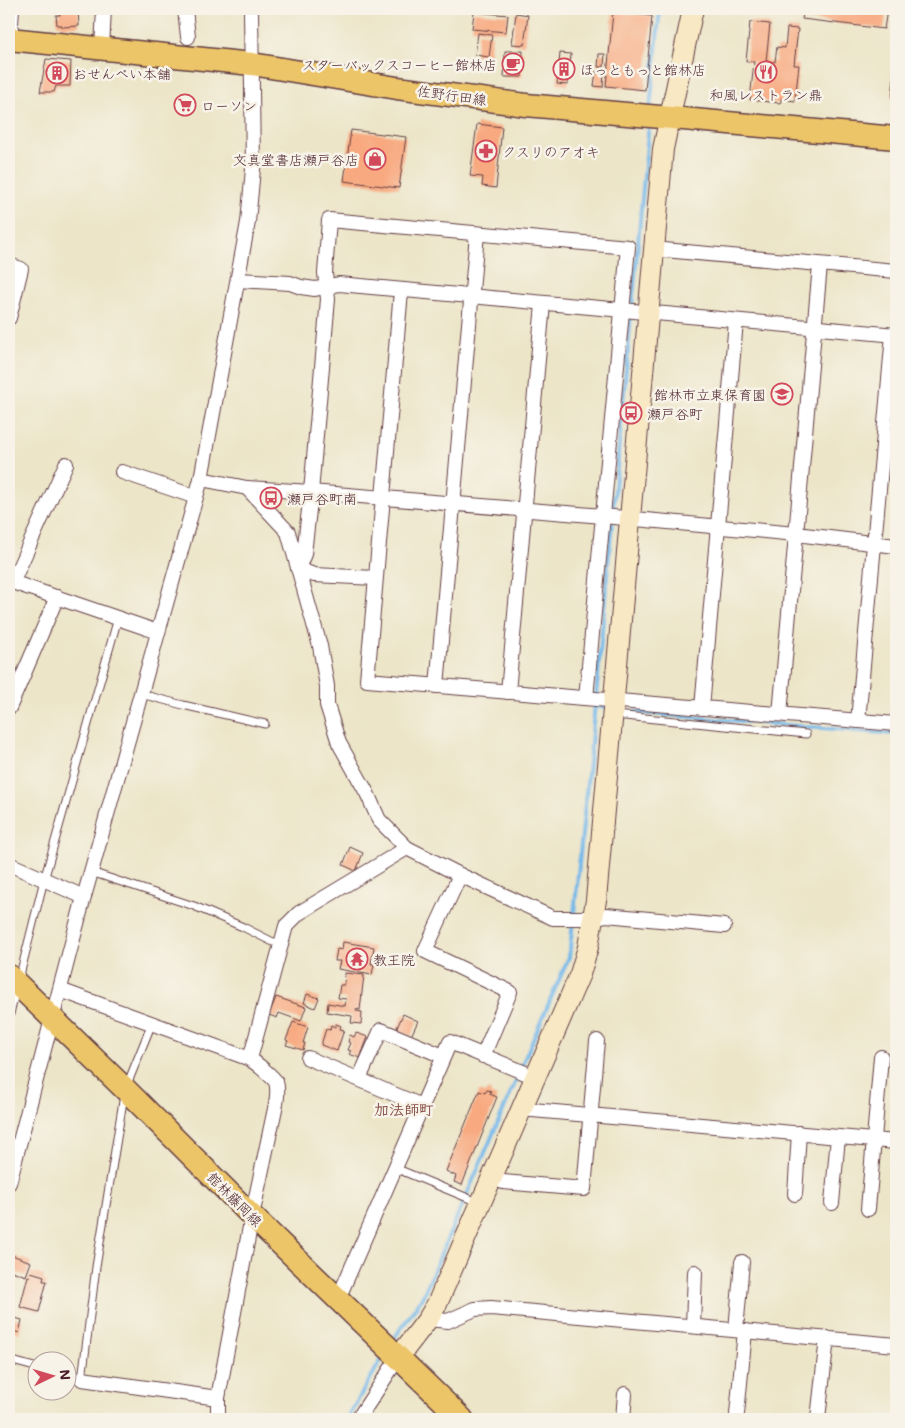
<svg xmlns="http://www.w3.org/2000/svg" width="905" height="1428" viewBox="0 0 905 1428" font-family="Mali,'Klee One',sans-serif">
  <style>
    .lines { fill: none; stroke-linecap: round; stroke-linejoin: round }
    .stream { stroke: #73b8ea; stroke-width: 4 }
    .building { fill: #f8a97f }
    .lane-casing { stroke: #623d43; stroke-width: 9 }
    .street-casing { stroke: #623d43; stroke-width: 16 }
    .secondary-casing { stroke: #623d43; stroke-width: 22 }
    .primary-casing { stroke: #623d43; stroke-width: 25 }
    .lane { stroke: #fff; stroke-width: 7 }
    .street { stroke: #fff; stroke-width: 14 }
    .secondary { stroke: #f8e8c3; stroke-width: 20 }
    .primary { stroke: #edc569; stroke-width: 22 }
    .labels { text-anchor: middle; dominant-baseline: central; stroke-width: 5; stroke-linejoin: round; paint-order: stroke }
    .poi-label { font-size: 14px; fill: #4a1f2b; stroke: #f7f3e8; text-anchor: start }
    .street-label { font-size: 14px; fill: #4a1f2b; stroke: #f7f3e8 }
    .neighbourhood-label { font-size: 15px; font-weight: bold; fill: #874f48; stroke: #f7f3e8 }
  </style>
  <rect width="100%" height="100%" fill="#f7f3e8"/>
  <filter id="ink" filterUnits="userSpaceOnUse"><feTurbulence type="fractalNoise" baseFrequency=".02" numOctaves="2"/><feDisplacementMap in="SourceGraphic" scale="10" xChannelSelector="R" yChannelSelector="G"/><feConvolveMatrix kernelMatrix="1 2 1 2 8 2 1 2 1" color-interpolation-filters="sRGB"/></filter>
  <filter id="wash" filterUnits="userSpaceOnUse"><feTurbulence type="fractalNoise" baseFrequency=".0096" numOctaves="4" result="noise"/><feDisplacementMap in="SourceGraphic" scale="20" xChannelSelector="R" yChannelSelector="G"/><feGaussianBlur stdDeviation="1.12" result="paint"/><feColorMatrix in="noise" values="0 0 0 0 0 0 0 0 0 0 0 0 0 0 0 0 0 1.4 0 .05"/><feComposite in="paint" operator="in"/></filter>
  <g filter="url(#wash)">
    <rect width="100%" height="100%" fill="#ece5c8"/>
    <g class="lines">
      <g class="stream">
        <path d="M650 109 660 9"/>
        <path d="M632 308 649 123"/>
        <path d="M596 696 631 315"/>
        <path d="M595 706 608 708"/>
        <path d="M620 710 654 714 896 734"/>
        <path d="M574 915 595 703"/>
        <path d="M521 1067 569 957 573 922"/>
        <path d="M393 1340 422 1298 519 1074"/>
        <path d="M347 1419 384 1355"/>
      </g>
    </g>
    <g id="blocks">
      <g class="building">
        <path d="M59 9H78L79 26 62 27V25H57L56 15H60Z"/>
        <path d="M804 9H880L887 10 884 29 802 19Z"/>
        <path d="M474 12 508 15 506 32 472 29Z"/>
        <path d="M613 12 652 16 645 90 606 86Z"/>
        <path d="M516 13 528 15 524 45 512 44Z"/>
        <path d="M750 22 770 24 766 61 775 62 777 47 785 48 787 28 798 29 794 65H799L795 101 781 99V103L750 100 754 62 746 61Z"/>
        <path d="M478 33 492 35 489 57 475 55Z"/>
        <path d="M505 51H523L522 77H504Z"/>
        <path d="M560 53 571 54 568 85 557 84Z"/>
        <path d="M599 54H605L604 67H598Z"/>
        <path d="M46 59 71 61 70 86H56L54 92H40Z"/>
        <path d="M895 66H896V99H892Z"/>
        <path d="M596 71 604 72 603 87 594 86Z"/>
        <path d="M477 124 502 127 496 188 482 186 483 177 470 176Z"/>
        <path d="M351 130 406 137 399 188 344 181Z"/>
        <path d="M350 847 363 853 356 871 343 865Z"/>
        <path d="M343 942 374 947 371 964H374L372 975 338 969 340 961H335L337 949 342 950Z"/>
        <path d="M345 973 364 975 360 1010 356 1009V1011L362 1012 361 1024 351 1023 352 1016 327 1012 328 1003 345 1006 346 999 338 998 340 985H344Z"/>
        <path d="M307 994 319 998 315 1008 304 1003Z"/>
        <path d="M276 997 306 1007 301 1021 279 1013 277 1018 269 1015Z"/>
        <path d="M403 1014 418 1021 411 1036 396 1030Z"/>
        <path d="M293 1022 308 1027 303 1043H305L303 1050 286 1045 288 1041 286 1040Z"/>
        <path d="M336 1024 341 1026 340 1029 344 1030 337 1051 321 1045 326 1029 330 1030 331 1025 335 1027Z"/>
        <path d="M356 1033 368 1037 360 1058 349 1054 351 1051 348 1050 351 1043 348 1042 350 1035 354 1037Z"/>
        <path d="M487 1090 491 1091 490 1094 497 1097 462 1185 454 1182 456 1176 446 1171 479 1091 485 1093Z"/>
        <path d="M9 1254 31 1262 26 1276 9 1270Z"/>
        <path d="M31 1272 44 1276 43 1281H47L39 1312 20 1307 28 1276 30 1277Z"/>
        <path d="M9 1316 22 1320 19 1333 9 1329Z"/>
      </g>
    </g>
  </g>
  <g filter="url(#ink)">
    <use href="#blocks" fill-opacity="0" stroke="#623d43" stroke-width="1"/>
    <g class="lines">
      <g class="lane-casing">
        <g id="lane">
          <path d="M141 694 183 705 265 724"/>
          <path d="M615 715 806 734"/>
          <path d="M91 872 194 906 243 927 273 942H281"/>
          <path d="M19 979 44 880 118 618"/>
          <path d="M9 1018 16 989"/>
          <path d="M127 1085 152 1023"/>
          <path d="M395 1168 480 1203"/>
          <path d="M9 1360 38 1368"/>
          <path d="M68 1376 82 1379 96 1267 124 1095"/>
        </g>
      </g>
      <g class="street-casing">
        <g id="street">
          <path d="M185 9 188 37"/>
          <path d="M10 39 12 9"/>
          <path d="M102 48 104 9"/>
          <path d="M653 249 896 271"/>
          <path d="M9 265 21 269 9 318"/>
          <path d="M238 280 290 283 301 287 315 289 339 284 896 335"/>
          <path d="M401 291 367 680 896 724"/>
          <path d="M122 472 196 497"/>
          <path d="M201 479 247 488 311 492 603 516 796 534 896 546"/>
          <path d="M247 488 288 532 320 646 327 686V705L339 743 367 793 379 820 407 848 460 875 553 918H593L606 915 724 926"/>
          <path d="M375 578 314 575 298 569 304 554 311 492 328 299 325 273 329 220 628 247 586 698"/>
          <path d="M9 581 158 632"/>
          <path d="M12 583 66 464"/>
          <path d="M437 686 477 234"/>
          <path d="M508 692 543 304"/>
          <path d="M9 708 57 597"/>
          <path d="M702 708 736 321"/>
          <path d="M780 714 820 265"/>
          <path d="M858 721 893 335"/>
          <path d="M9 864 84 897"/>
          <path d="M460 875 425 951 510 992 483 1056"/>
          <path d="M60 990 250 1059C256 1063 273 1077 276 1082 278 1088 277 1098 276 1104L252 1216 218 1398V1419"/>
          <path d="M308 1058 422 1106"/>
          <path d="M250 1059 286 926 299 913 407 848"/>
          <path d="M359 1079 381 1030 443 1056"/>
          <path d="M521 1109 896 1142"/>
          <path d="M492 1178 503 1182 584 1189 597 1041"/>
          <path d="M9 1183 84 897 201 479 248 222 253 169 251 9"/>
          <path d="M795 1194 799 1133"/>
          <path d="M832 1203 838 1137"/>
          <path d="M868 1209 881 1057"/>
          <path d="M338 1299 450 1042 535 1077"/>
          <path d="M428 1319 448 1321 475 1309 491 1308 896 1345"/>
          <path d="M693 1326 695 1272"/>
          <path d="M736 1330 742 1262"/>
          <path d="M82 1379 218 1398"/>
          <path d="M737 1414 745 1331"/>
          <path d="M358 1419 398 1358"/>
          <path d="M623 1419 625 1394"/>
          <path d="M818 1419 827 1338"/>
        </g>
      </g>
      <g class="secondary-casing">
        <path id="secondary" d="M398 1358 428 1319 437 1304 580 974 588 947 596 900 663 149 693 9"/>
      </g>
      <g class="primary-casing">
        <g id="primary">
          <path d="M9 39 252 64 397 88 526 105 896 138"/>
          <path d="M9 976 125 1089 252 1216 462 1419"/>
        </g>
      </g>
      <use href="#lane" class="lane"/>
      <use href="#street" class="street"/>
      <use href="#secondary" class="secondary"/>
      <use href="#primary" class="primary"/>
    </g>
  </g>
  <defs>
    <g id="cafe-ring" transform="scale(1.125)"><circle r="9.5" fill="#f7f3e8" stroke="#d1495b" stroke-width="1.5"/><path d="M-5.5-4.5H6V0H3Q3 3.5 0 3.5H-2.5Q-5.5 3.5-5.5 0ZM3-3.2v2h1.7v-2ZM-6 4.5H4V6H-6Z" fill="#d1495b"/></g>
    <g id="building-ring" transform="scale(1.125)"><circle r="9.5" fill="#f7f3e8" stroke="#d1495b" stroke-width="1.5"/><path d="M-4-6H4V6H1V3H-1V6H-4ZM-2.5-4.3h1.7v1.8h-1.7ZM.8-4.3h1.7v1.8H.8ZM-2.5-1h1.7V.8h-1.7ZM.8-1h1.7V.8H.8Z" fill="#d1495b"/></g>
    <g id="restaurant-ring" transform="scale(1.125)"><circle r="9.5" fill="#f7f3e8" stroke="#d1495b" stroke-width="1.5"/><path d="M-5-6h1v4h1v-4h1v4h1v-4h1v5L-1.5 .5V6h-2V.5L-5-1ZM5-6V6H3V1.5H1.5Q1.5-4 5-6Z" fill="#d1495b"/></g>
    <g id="supermarket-ring" transform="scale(1.125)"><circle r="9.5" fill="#f7f3e8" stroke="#d1495b" stroke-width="1.5"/><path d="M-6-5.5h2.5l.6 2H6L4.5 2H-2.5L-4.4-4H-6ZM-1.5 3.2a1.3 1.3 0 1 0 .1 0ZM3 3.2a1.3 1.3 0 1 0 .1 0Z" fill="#d1495b"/></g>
    <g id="pharmacy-ring" transform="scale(1.125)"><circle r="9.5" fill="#f7f3e8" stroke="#d1495b" stroke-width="1.5"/><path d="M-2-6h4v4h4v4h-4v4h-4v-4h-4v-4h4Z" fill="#d1495b"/></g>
    <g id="shop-ring" transform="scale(1.125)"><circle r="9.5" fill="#f7f3e8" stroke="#d1495b" stroke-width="1.5"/><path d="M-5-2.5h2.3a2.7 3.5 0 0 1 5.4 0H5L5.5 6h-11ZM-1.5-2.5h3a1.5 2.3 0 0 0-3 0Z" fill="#d1495b"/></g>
    <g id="school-ring" transform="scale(1.125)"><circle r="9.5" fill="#f7f3e8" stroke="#d1495b" stroke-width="1.5"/><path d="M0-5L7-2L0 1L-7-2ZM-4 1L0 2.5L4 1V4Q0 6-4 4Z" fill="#d1495b"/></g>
    <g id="bus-ring" transform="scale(1.125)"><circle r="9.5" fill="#f7f3e8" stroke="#d1495b" stroke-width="1.5"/><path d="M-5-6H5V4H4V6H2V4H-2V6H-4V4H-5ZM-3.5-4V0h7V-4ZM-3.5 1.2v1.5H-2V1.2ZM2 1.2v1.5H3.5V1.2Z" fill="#d1495b"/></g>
    <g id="temple-ring" transform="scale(1.125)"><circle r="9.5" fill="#f7f3e8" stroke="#d1495b" stroke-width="1.5"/><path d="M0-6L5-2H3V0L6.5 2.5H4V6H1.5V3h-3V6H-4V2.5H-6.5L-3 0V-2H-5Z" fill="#d1495b"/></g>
  </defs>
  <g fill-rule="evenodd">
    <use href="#cafe-ring" x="513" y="64"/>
    <use href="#building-ring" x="564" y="69"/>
    <use href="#restaurant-ring" x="766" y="72"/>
    <use href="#building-ring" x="57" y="73"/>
    <use href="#supermarket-ring" x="185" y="105"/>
    <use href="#pharmacy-ring" x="486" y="151"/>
    <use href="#shop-ring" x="375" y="159"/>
    <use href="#school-ring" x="782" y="394"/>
    <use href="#bus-ring" x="631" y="413"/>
    <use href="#bus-ring" x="271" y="498"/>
    <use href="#temple-ring" x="357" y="959"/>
  </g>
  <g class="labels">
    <g class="poi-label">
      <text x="497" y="64" text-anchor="end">スターバックスコーヒー館林店</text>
      <text x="580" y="69">ほっともっと館林店</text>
      <text x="73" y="73">おせんべい本舗</text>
      <text x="766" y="94" text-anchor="middle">和風レストラン鼎</text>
      <text x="201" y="105">ローソン</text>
      <text x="502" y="151">クスリのアオキ</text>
      <text x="359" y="159" text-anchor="end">文真堂書店瀬戸谷店</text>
      <text x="766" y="394" text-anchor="end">館林市立東保育園</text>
      <text x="647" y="413">瀬戸谷町</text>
      <text x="287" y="498">瀬戸谷町南</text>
      <text x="373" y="959">教王院</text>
    </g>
    <g class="street-label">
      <text transform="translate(452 95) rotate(8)">佐野行田線</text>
      <text transform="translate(235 1199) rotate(45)">館林藤岡線</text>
    </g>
    <g class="neighbourhood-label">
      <text x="404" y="1109">加法師町</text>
    </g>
  </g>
  <rect width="905" height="1428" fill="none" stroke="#f7f3e8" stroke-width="30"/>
  <g transform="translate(52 1376) rotate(85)"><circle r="24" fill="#f7f3e8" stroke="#b29e9c"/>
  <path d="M0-4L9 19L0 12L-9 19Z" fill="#d1495b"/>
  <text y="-8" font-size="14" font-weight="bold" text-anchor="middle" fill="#4a1f2b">N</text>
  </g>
</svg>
